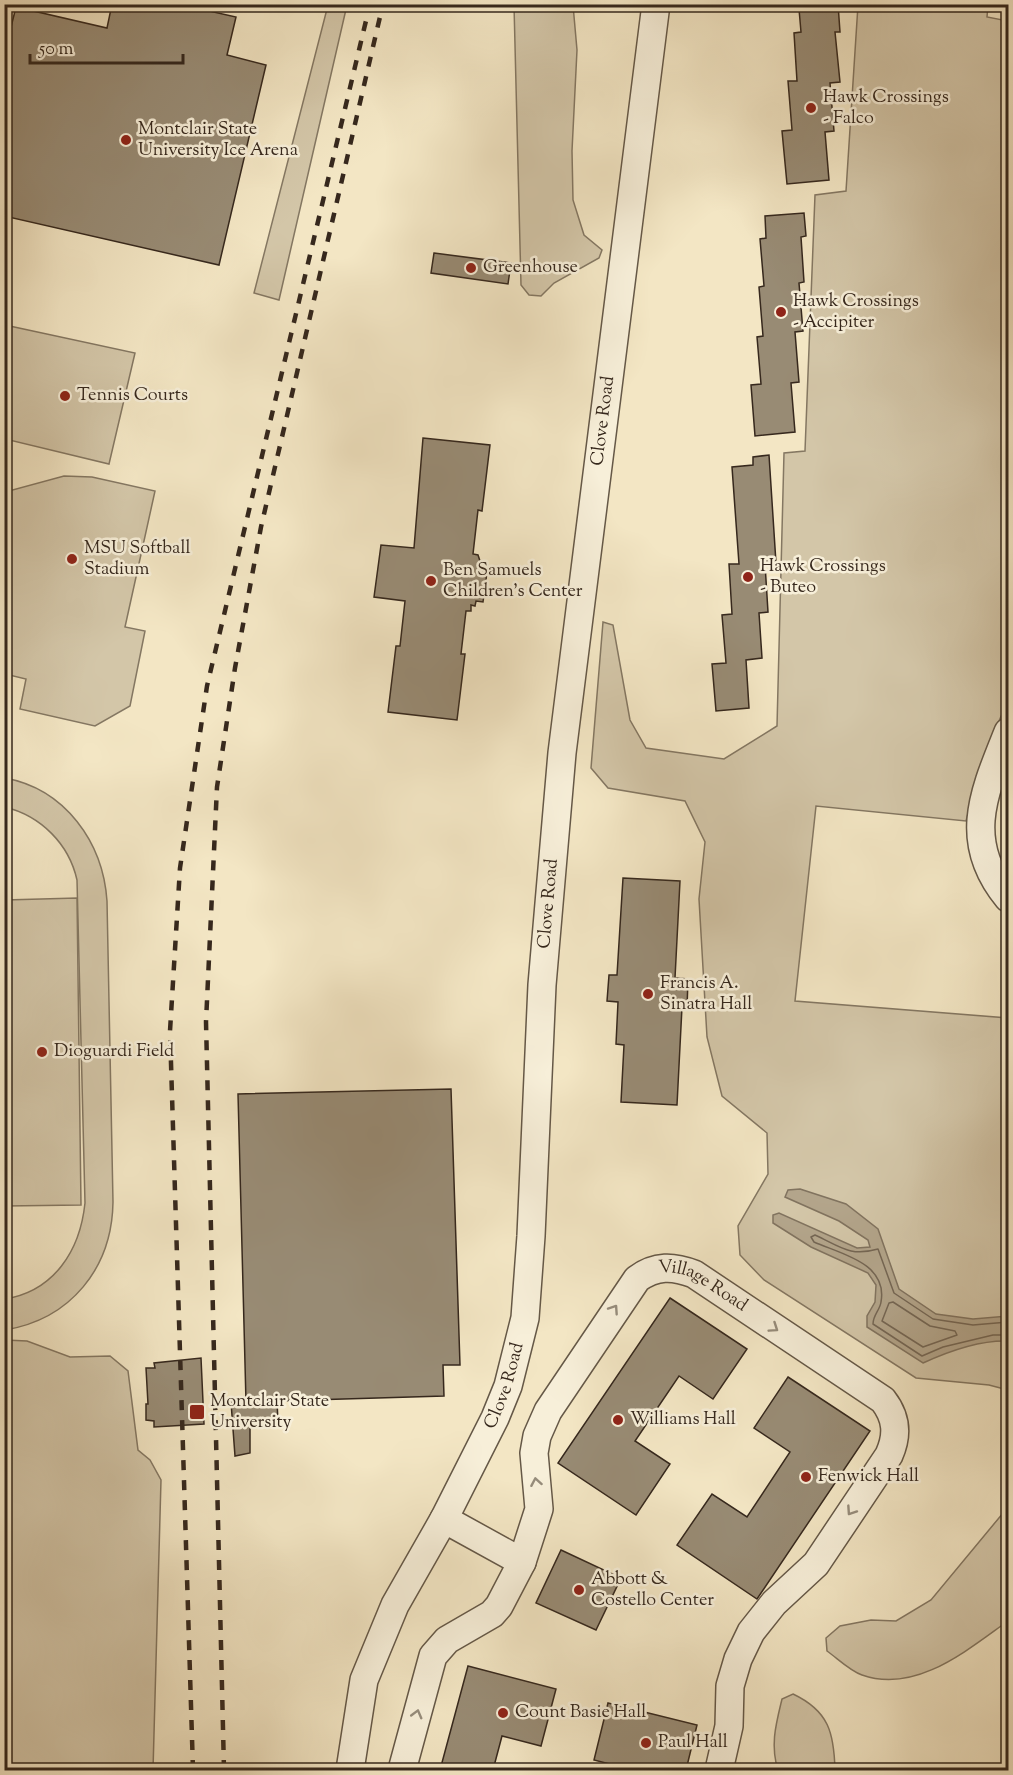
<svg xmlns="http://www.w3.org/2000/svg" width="1013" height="1775" viewBox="0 0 1013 1775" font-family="'Sorts Mill Goudy',serif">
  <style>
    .green { fill: #d3c6a8; stroke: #847762; stroke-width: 1.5 }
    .water { fill: #b3a58b; stroke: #81735f; stroke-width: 1.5 }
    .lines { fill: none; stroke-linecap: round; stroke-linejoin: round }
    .shore { stroke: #746654; stroke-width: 1.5 }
    .building { fill: #988b74; stroke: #36281d; stroke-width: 1.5 }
    .minor-casing { stroke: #655847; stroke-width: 30 }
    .minor { stroke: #f7efd9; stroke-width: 27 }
    .rail { stroke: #36281d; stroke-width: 4.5; stroke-dasharray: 10 10; stroke-linecap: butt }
    .oneway { stroke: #968c7b }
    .poi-dot { fill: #8f2418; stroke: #f7efd9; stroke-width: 2 }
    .labels { text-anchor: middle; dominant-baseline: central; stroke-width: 5; stroke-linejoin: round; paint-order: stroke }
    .poi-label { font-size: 18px; fill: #36281d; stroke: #f7efd9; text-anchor: start }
    .street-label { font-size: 18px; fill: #36281d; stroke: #f7efd9 }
  </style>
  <rect width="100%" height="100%" fill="#f3e6c4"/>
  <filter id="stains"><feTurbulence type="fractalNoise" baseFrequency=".00333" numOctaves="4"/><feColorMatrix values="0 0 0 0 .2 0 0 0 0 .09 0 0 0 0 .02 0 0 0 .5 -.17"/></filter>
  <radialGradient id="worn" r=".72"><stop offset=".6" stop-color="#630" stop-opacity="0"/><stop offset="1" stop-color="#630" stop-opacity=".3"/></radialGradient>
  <g class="green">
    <path d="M328 5H347L279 300 254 293Z"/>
    <path d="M514 5H573L577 50 572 151 573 200 584 235 602 250 599 258 554 283 541 296 529 295 521 285Z"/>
    <path d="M858 5H988L987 17 1008 21V700L984 756 966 821 816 806 795 1001 1008 1018V1390L989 1385 916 1378 764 1280 740 1255 738 1226 768 1174 767 1133 722 1096 707 1037 699 899 705 842 685 801 608 788 591 768 603 622 613 625 630 720 646 748 724 759 777 726 784 453 805 451 815 195 846 191Z"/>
    <path d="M5 325 135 353 109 464 5 439Z"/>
    <path d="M64 476 92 477 155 491 125 627 145 631 130 706 95 726 20 709 26 679 5 674V492Z"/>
    <path d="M5 778C65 789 103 842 107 901L113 1202C112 1268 71 1319 5 1330V1299C54 1291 80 1251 85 1203L77 880C69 844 41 816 5 807Z"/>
    <path d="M77 898 81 1205 5 1206V900Z"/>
    <path d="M5 1340 27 1341 70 1357 110 1356 128 1371 138 1450 150 1460 161 1480 153 1770H5Z"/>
    <path d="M1008 1507V1621C967 1650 916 1694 862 1675 850 1671 837 1658 827 1651L826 1638 840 1626 871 1620 896 1621 931 1600Z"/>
    <path d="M793 1694C829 1711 834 1733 835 1770H778C770 1745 776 1724 782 1699Z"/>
  </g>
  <path class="water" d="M800 1189 846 1204 878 1229 899 1289 936 1314 973 1319 1008 1316V1341C979 1340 949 1351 923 1363L867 1327V1316L875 1302 876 1285 868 1273 811 1247 773 1223V1215L779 1213 857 1248 870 1247 868 1240 839 1221 785 1197 788 1190Z"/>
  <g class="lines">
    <g class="shore">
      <path d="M893 1302 930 1326 955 1331 957 1335 923 1347 882 1321 889 1303Z"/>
      <path d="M1008 1322 973 1325 933 1319 894 1293 878 1249C850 1257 841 1247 815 1235L811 1237 814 1242C841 1254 888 1263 881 1302 880 1310 873 1315 873 1324L922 1356 943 1347 993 1335H1008"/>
    </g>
  </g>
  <g class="building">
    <path d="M112 4 133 8V4H200L210 7 209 11 236 17 227 55 266 65 219 265 4 216V55L16 7 107 28Z"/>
    <path d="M805 4H838L840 32H835L840 82 830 83 834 131 825 132 829 180 787 184 782 131 792 130 788 81H797L794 33 801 32 799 9 806 8Z"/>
    <path d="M804 213 806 236 801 237 804 282 799 283 803 331 795 332 799 382 791 383 795 432 755 436 751 385 761 384 757 337 763 336 759 287 764 286 760 239 766 238 765 216Z"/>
    <path d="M434 253 511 263 508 284 431 273Z"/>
    <path d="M423 438 490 445 482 511 478 510 473 554 478 555 481 564 488 565 483 602 476 601 475 606 471 605V611H466L461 654H465L457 720 388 712 396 646H400L405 601 374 597 381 545 414 548Z"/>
    <path d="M769 455 776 563 765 564 768 612 759 613 762 658 746 660 749 708 716 711 712 664 726 663 722 615 732 614 729 564H739L732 467 753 465V457Z"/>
    <path d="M623 878 680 881 675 978 688 979 687 1008 682 1007 677 1105 621 1102 624 1045 616 1044 618 1002 607 1001 609 975H617Z"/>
    <path d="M451 1089 460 1365H443L444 1396 277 1401 278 1422H250V1453L235 1456 231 1402H246L238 1094Z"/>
    <path d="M670 1298 747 1349 713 1399 679 1376 635 1441 670 1464 636 1515 558 1463Z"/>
    <path d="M201 1358 204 1424 154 1427V1421L146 1420V1404H148L146 1368H155L154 1363Z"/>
    <path d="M788 1377 870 1431 757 1599 677 1545 712 1494 747 1517 790 1452 754 1428Z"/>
    <path d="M561 1550 621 1578 596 1630 536 1603Z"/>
    <path d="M468 1666 556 1689 541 1746 502 1736 493 1770H440Z"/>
    <path d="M608 1703 697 1725 686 1770H633L594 1760Z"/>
  </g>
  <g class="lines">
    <g class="minor-casing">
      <g id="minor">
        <path d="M1008 732C984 792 961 841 1008 898"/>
        <path d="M444 1519 522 1562"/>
        <path id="s1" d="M350 1770 364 1680 395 1605 444 1519 495 1418 508 1386 525 1318 531 1236 542 985 562 753 656 4"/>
        <path id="s2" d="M402 1770 433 1656 447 1640 492 1614 499 1606 522 1562 539 1509 534 1453 537 1436 548 1411 637 1279C656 1265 673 1266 694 1274L883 1400C897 1418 898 1435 889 1455L816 1564 774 1603 751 1632 738 1659 730 1686 729 1726 719 1770"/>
      </g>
    </g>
    <use href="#minor" class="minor"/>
    <g class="rail">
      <path d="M193 1770 170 1031 180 868 207 686 370 4"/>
      <path d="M224 1770 206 1022 217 787 235 668 261 527 383 4"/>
    </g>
  </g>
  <defs><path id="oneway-chevron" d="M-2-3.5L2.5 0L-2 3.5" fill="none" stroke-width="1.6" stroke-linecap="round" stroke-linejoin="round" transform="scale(1.5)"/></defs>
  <g class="oneway">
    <use href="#oneway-chevron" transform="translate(614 1309) rotate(-56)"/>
    <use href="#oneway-chevron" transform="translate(774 1328) rotate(34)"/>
    <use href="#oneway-chevron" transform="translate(536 1482) rotate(-100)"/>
    <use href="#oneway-chevron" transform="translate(851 1511) rotate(124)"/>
    <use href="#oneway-chevron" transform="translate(417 1714) rotate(-75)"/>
  </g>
  <g class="poi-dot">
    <circle cx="811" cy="108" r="6"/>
    <circle cx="126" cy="140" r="6"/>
    <circle cx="471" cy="268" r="6"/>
    <circle cx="781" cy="312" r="6"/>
    <circle cx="65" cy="396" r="6"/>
    <circle cx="72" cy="559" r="6"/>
    <circle cx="748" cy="577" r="6"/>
    <circle cx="431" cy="581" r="6"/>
    <circle cx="648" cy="994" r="6"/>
    <circle cx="42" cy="1052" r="6"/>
    <rect x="189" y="1404" width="16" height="16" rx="3"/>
    <circle cx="618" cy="1420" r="6"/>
    <circle cx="806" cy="1477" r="6"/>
    <circle cx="579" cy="1590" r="6"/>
    <circle cx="503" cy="1713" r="6"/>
    <circle cx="646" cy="1743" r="6"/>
  </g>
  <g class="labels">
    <g class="poi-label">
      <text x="823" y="98">Hawk Crossings<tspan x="823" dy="21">- Falco</tspan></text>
      <text x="138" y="130">Montclair State<tspan x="138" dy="21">University Ice Arena</tspan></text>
      <text x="483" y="268">Greenhouse</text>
      <text x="793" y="302">Hawk Crossings<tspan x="793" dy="21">- Accipiter</tspan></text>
      <text x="77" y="396">Tennis Courts</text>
      <text x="84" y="549">MSU Softball<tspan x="84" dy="21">Stadium</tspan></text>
      <text x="760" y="567">Hawk Crossings<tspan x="760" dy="21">- Buteo</tspan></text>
      <text x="443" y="571">Ben Samuels<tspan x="443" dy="21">Children's Center</tspan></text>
      <text x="660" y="984">Francis A.<tspan x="660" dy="21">Sinatra Hall</tspan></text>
      <text x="54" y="1052">Dioguardi Field</text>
      <text x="210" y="1402">Montclair State<tspan x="210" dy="21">University</tspan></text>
      <text x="630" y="1420">Williams Hall</text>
      <text x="818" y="1477">Fenwick Hall</text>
      <text x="591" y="1580">Abbott &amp;<tspan x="591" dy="21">Costello Center</tspan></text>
      <text x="515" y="1713">Count Basie Hall</text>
      <text x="658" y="1743">Paul Hall</text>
    </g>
    <g class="street-label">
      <text stroke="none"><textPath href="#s1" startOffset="1390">Clove Road</textPath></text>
      <text stroke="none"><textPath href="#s1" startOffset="904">Clove Road</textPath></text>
      <text stroke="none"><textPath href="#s2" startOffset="640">Village Road</textPath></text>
      <text stroke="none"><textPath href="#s1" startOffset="418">Clove Road</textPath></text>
    </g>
  </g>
  <rect width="1013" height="1775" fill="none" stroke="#f3e6c4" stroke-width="24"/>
  <rect x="6" y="6" width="1001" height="1763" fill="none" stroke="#36281d" stroke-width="3"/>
  <rect x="12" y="12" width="989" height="1751" fill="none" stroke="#36281d" stroke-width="1.5"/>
  <path d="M30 54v9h153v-9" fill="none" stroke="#36281d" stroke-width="3"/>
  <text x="39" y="54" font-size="18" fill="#36281d" stroke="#f7efd9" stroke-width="4.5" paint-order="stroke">50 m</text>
  <rect width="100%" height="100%" filter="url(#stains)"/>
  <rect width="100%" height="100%" fill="url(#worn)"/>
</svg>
